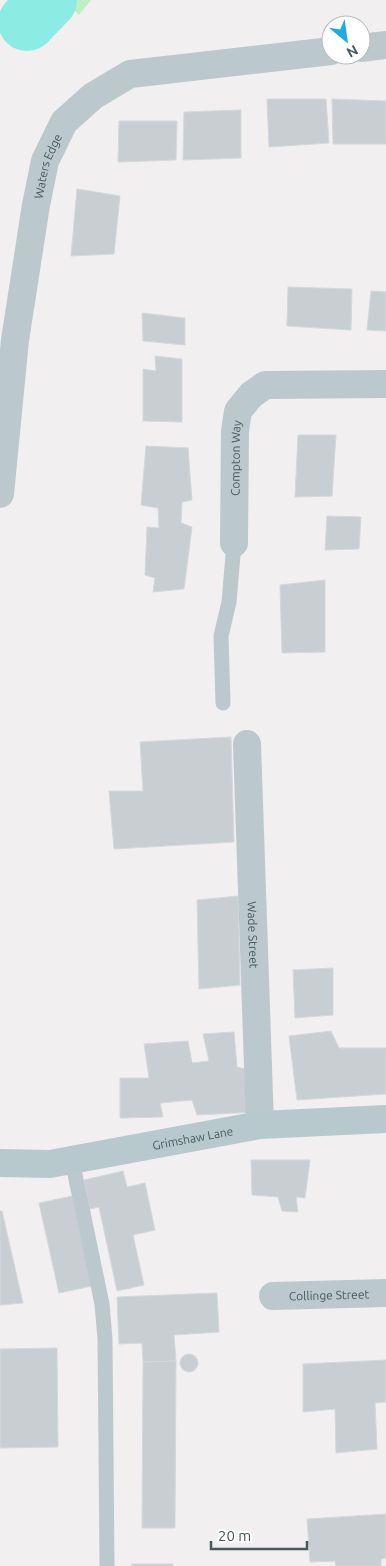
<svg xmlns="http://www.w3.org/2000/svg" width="386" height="1566" viewBox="0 0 386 1566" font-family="Ubuntu,sans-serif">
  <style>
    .green { fill: #beefc3 }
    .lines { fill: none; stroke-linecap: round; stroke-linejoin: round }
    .river { stroke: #8cece4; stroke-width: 58 }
    .building { fill: #c9ced2; stroke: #d3d8db }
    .service { stroke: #bbc9cc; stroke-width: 15 }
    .minor { stroke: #bbc9cc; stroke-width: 28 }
    .secondary { stroke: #b8c9ce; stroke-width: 28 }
    .labels { text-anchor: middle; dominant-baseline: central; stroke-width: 4; stroke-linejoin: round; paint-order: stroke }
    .street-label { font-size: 12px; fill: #47595d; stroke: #fff }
  </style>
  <rect width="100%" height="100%" fill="#f2eff0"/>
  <path class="green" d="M65 0H91L79 15Z"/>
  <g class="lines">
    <path class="river" d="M27 22 48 0"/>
  </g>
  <g class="building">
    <path d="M267 99H326L329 143 269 147Z"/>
    <path d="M332 99 386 101V144H333Z"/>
    <path d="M241 110V158L183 160 184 112Z"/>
    <path d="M119 121H177L176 160 118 162Z"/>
    <path d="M77 189 120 196 114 254 71 256Z"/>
    <path d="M288 287 352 289 351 330 287 326Z"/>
    <path d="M371 291 386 292V331L367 330Z"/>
    <path d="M142 313 185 318V345L143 341Z"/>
    <path d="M155 356 182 359V422L143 421V369L156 371Z"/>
    <path d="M298 435H336L332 496 295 497Z"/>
    <path d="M146 446 188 448 192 500 182 502 181 523 192 527 184 589 153 592 155 578 145 575 147 527 159 528 158 508 141 505Z"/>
    <path d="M327 516 361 517 359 549 325 550Z"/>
    <path d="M325 580V652L282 653 280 585Z"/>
    <path d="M231 737 234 842 114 849 109 791H143L140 742Z"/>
    <path d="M238 896 240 985 199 989 197 900Z"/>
    <path d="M333 968V1015L295 1018 293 970Z"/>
    <path d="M331 1031 339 1048H386V1094L297 1100 289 1036Z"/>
    <path d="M234 1032 237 1067 253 1071 255 1112 197 1115 192 1100 160 1103 163 1117 120 1118V1078H149L144 1044 188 1041 192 1063 209 1061 203 1034Z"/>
    <path d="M251 1160H310L305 1198 296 1197 298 1212 282 1211 278 1197 252 1195Z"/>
    <path d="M123 1171 127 1187 145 1183 155 1230 133 1235 144 1285 117 1291 99 1207 90 1209 84 1180Z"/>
    <path d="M72 1196 92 1286 59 1293 39 1203Z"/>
    <path d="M0 1211H2L23 1303 0 1305Z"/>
    <path d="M217 1293 219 1332 174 1335 176 1361 143 1362 142 1343 119 1344 117 1297Z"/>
    <path d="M57 1348 58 1447 0 1448V1349Z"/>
    <circle cx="189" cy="1363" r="9"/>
    <path d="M386 1360V1402L375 1403 377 1449 336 1453 335 1409 303 1412V1364Z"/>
    <path d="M176 1361 175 1528H142L143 1362Z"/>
    <path d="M386 1514V1558L381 1559V1566H336L335 1561 310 1562 307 1519Z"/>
    <rect x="132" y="1564" width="41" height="2"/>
  </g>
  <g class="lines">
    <g class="service">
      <path d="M223 703 221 636 229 602 234 543"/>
      <path d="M72 1160 102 1304 105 1339 107 1566"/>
    </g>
    <g class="minor">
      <path d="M361 48 386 45"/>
      <path id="s1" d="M0 494 15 340 36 205 45 161 64 122 93 96 130 74 331 51"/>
      <path id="s2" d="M234 543 235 431 238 411 251 395 265 385 386 384"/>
      <path id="s3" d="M247 744 260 1125"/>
      <path id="s4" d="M273 1296 386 1293"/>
    </g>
    <path class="secondary" id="s5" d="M0 1163 50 1164 260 1125 386 1119"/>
  </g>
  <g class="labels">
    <g class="street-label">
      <text stroke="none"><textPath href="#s1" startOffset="332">Waters Edge</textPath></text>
      <text stroke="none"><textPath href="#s2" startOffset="85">Compton Way</textPath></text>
      <text stroke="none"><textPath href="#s3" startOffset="191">Wade Street</textPath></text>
      <text stroke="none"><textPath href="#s5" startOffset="195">Grimshaw Lane</textPath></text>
      <text stroke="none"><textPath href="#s4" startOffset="56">Collinge Street</textPath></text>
    </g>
  </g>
  <g transform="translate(346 40) rotate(151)"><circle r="24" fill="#ffffff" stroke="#b5bdbe"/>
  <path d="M0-4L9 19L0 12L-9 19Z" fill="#1aabe1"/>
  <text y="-8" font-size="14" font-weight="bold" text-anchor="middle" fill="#47595d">N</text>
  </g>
  <path d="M211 1541v8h96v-8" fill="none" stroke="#47595d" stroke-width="2.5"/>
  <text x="218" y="1541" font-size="15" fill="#47595d" stroke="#ffffff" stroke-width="4" paint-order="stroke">20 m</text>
</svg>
